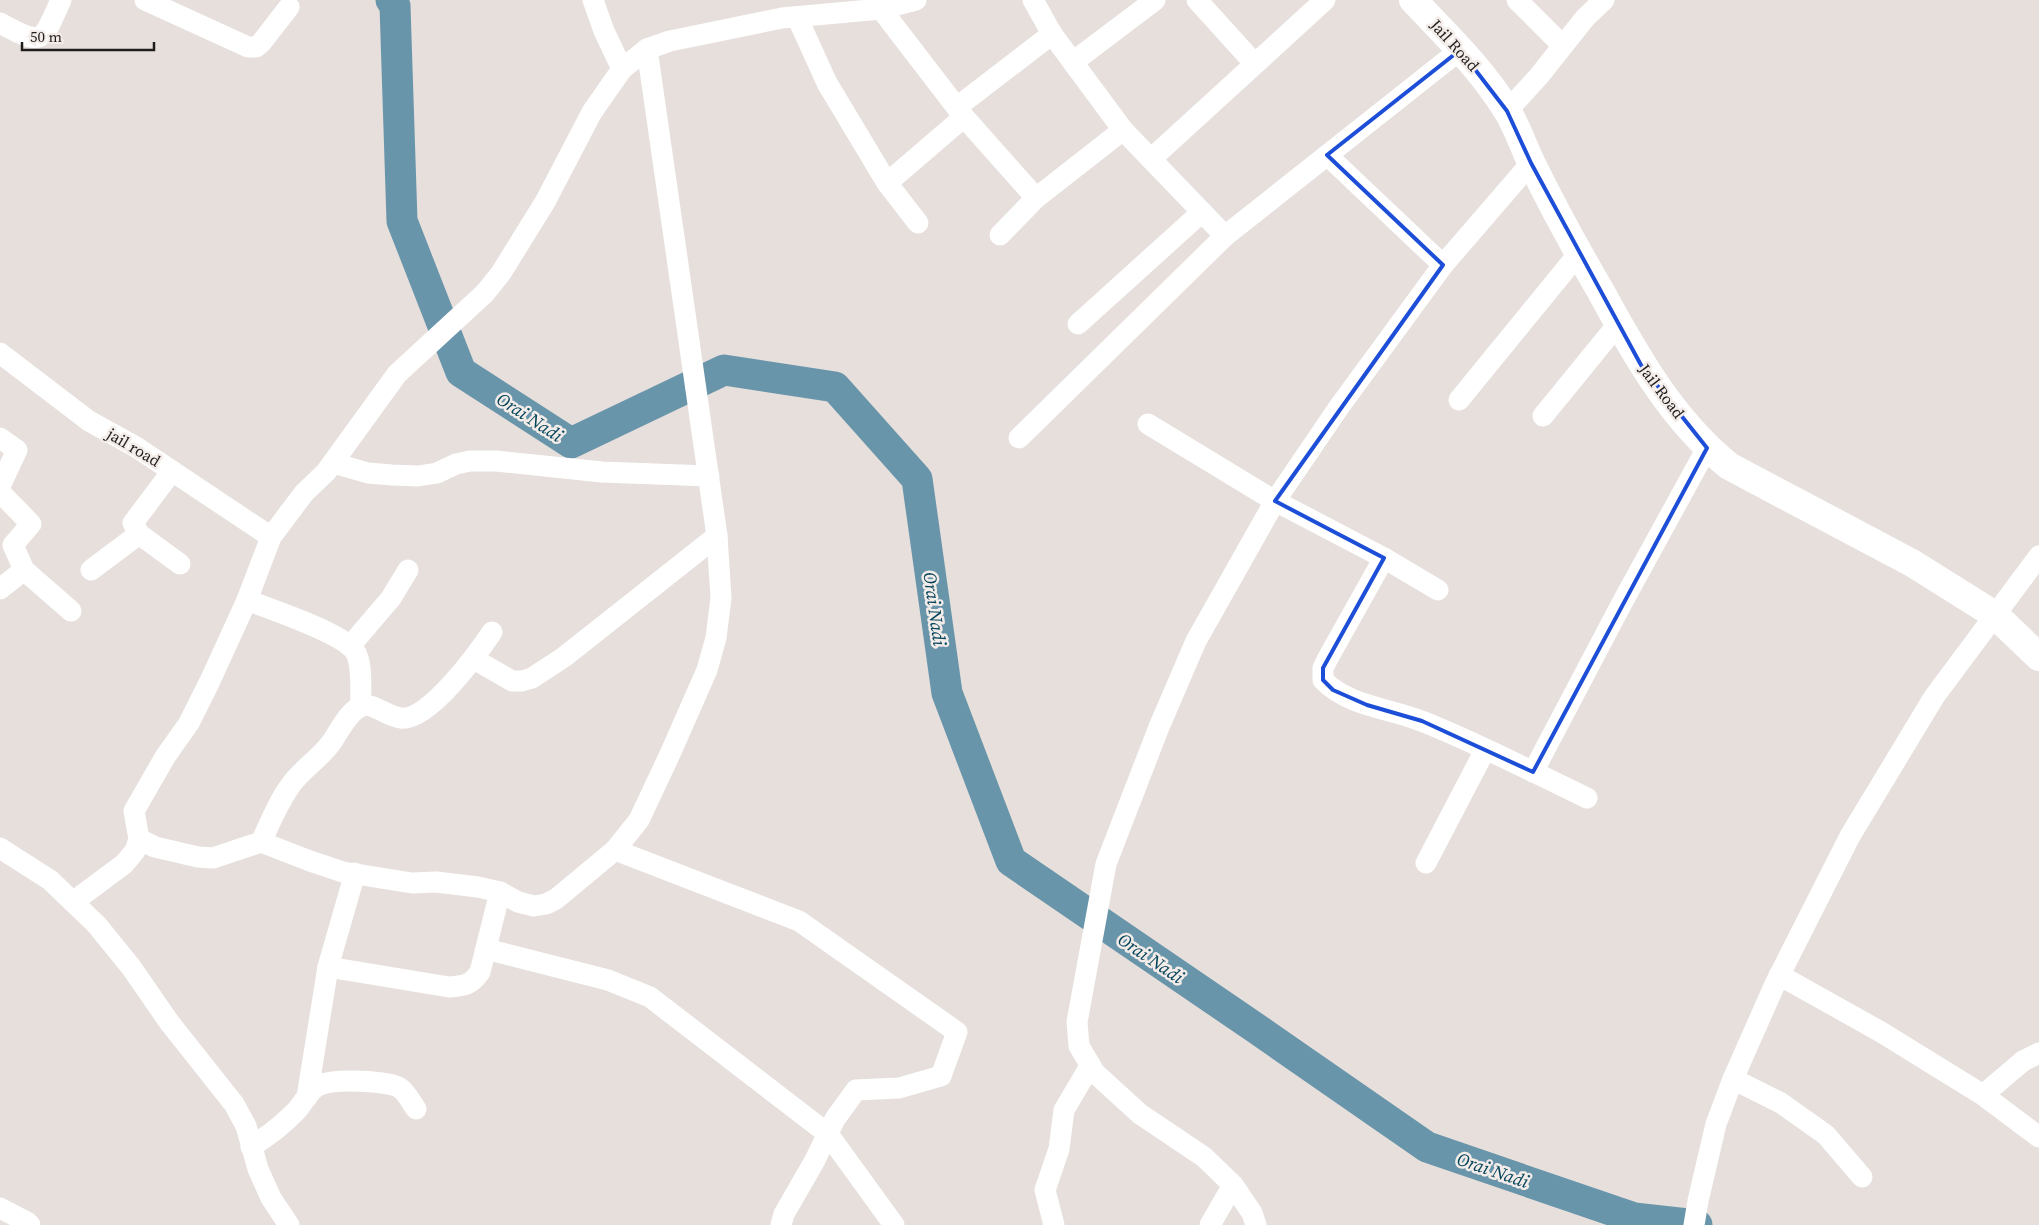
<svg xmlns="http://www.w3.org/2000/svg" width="2039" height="1225" viewBox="0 0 2039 1225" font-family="'Source Serif 4',serif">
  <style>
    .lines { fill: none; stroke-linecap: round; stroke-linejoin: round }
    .river { stroke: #6995aa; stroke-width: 31 }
    .street { stroke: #fff; stroke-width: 21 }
    .secondary { stroke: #fff; stroke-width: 28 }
    .marked { fill: none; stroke: #1d4ed8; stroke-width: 4; stroke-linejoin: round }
    .labels { text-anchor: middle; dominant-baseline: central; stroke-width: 5; stroke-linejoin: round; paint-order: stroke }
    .street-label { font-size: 16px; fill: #201e1d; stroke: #f3ece9 }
    .water-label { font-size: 18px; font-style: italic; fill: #03445b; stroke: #f3ece9 }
  </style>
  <rect width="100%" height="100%" fill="#e6dfdc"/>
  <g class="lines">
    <path class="river" d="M391 0 395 6 402 221 461 372 571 443 724 370 835 387 917 479 947 693 1011 861 1257 1029 1427 1147 1634 1218 1697 1225"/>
    <g class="street">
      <path d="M145 0 248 47H256L261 43 289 7"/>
      <path d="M593 0 604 31 622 69"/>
      <path d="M1033 0 1052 34 1123 130 1225 236"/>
      <path d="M1197 0 1254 63"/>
      <path d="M1517 0 1562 45"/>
      <path d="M881 9 964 117 1036 198"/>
      <path d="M797 17 827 83 887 183 918 223"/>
      <path d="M0 23C45 48 42 41 61 0"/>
      <path d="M1073 62 1155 0"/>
      <path d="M957 107 1052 34"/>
      <path d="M1507 111 1539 76 1585 18 1604 0"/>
      <path d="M1327 155 1443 265"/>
      <path d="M1151 159 1325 0"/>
      <path d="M887 183 964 117"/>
      <path d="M1000 235 1036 198 1123 130"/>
      <path d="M1078 324 1202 212"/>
      <path d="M0 353 89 421 136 447 271 537"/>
      <path d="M1459 400 1579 253"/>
      <path d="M1543 416 1618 324"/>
      <path d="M1148 424 1275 501 1384 558 1438 590"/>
      <path d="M0 438 17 450 0 486"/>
      <path d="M1019 438 1225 236 1460 50"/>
      <path d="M333 463 368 473 392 475 418 476 437 473 456 464 470 461H496L602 472 709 476"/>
      <path d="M0 492 31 524 13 545 24 570 71 611"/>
      <path d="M139 534 180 564"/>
      <path d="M1384 558 1328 658 1323 668V680C1349 707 1391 708 1424 722 1479 744 1533 772 1587 798"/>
      <path d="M91 570 139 534 133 523 172 471"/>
      <path d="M0 589 24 570"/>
      <path d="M247 600C269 609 345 633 356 653 363 667 360 690 361 706"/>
      <path d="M351 645 391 598 408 570"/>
      <path d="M474 659 512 681H522L532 678 564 657 717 536"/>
      <path d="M1533 772 1622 603 1707 448"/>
      <path d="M139 839 155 847 198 857 213 858 261 842 310 861 343 872 412 883 436 882 478 887 500 892 518 902 534 906 546 904 556 899 615 850 639 820 670 754 707 670 716 638 721 598 717 536 647 49"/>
      <path d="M261 842C271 821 279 800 293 782 304 768 320 758 331 743 339 732 348 711 362 706 372 702 388 717 401 718 428 722 478 653 492 632"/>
      <path d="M0 848 50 880 96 924 131 967 169 1022 234 1104 246 1126 258 1169 271 1198 289 1225"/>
      <path d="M615 850 799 921 957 1032 941 1076 899 1088 856 1090 835 1119 814 1162 784 1214 781 1225"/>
      <path d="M1426 863 1485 750"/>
      <path d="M73 902 124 864 135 851 139 839 134 811 165 757 189 723 209 683 247 600 271 537 304 493 326 472 397 374 485 293 501 273 545 202 592 112 622 69 647 49 670 41 782 18 881 9 916 0"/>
      <path d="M486 949 608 980 650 997 828 1134 894 1225"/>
      <path d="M328 967 449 987C464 986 471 985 480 972L500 892"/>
      <path d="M1779 975 1881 1032 1983 1095 2039 1137"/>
      <path d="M1733 1079 1781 1103 1826 1135 1862 1177"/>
      <path d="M1983 1095 2023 1061 2039 1053"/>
      <path d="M307 1097 328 967 355 873"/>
      <path d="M251 1147C268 1136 283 1125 297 1110 304 1103 309 1089 320 1085 333 1079 388 1080 400 1088 407 1093 411 1102 416 1109"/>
      <path d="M0 1208 27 1222 30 1225"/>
      <path d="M1054 1225 1045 1190 1059 1149 1064 1110 1090 1066"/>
      <path d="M1210 1225 1233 1185"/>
      <path d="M1256 1225 1252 1213 1233 1185 1204 1157 1140 1114 1095 1073 1079 1046 1077 1022 1106 864 1159 727 1196 641 1275 501 1339 407 1443 265 1531 163"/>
      <path d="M1694 1225 1698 1201 1716 1124 1733 1079 1775 984 1850 836 1934 697 2039 556"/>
    </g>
    <path class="secondary" d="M1413 0C1446 35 1481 68 1506 109 1517 126 1523 146 1532 164 1553 207 1576 249 1600 290 1635 354 1671 419 1729 466L1912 563 1995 615 2039 657"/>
  </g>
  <path class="marked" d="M1460 50 1507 111 1531 163 1641 365 1707 448 1533 772 1422 721 1367 705 1333 690 1323 680V668L1384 558 1275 501 1443 265 1327 155Z"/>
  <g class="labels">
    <g class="street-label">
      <text transform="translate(1455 45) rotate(48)">Jail Road</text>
      <text transform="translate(1662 391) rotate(53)">Jail Road</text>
      <text transform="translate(134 447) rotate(31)">jail road</text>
    </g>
    <g class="water-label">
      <text transform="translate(530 417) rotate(33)">Orai Nadi</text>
      <text transform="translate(935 609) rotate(82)">Orai Nadi</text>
      <text transform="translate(1151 958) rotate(34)">Orai Nadi</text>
      <text transform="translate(1493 1170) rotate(19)">Orai Nadi</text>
    </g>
  </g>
  <path d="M22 42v8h132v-8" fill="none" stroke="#201e1d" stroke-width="2.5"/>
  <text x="30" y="42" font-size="15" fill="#201e1d" stroke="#f3ece9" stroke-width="4" paint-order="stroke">50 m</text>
</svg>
